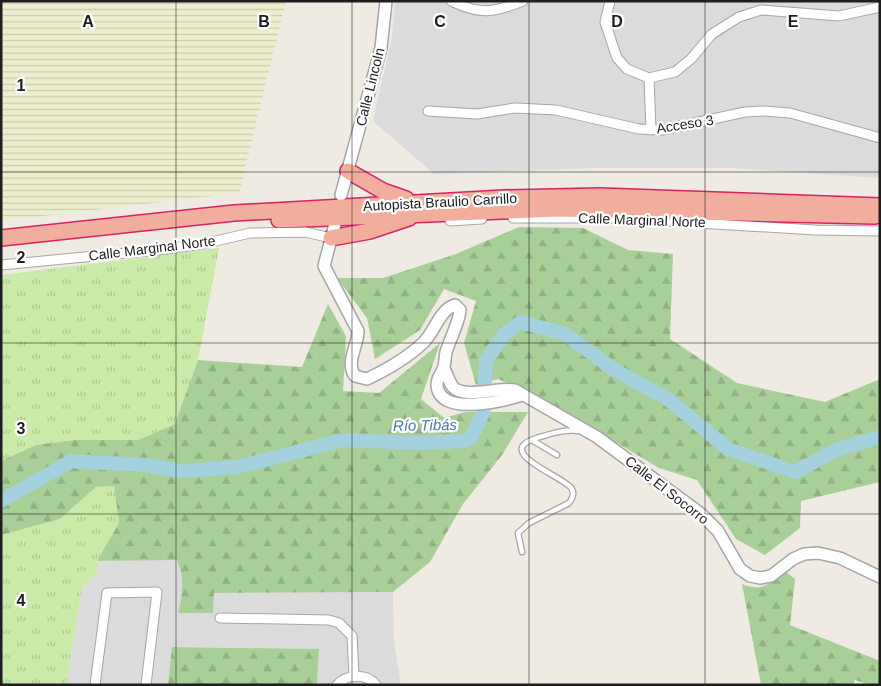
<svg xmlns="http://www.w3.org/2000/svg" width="881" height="686" viewBox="0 0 881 686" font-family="Helvetica,sans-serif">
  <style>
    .residential { fill: #dcdbdb }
    .farmland { fill: url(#farmland-rules) }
    .grass { fill: url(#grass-tufts) }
    .forest { fill: url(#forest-firs) }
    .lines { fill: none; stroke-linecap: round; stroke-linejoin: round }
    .river { stroke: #a3d1dd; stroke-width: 14 }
    .service-casing { stroke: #a5a5a5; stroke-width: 7 }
    .minor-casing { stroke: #a5a5a5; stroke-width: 11 }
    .tertiary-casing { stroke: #a5a5a5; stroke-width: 14 }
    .trunk-casing { stroke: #db2265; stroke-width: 18 }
    .service { stroke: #fff; stroke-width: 4.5 }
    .minor { stroke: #fff; stroke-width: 9 }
    .tertiary { stroke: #fff; stroke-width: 11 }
    .trunk { stroke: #f2ae9c; stroke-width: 15 }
    .grid { fill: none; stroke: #1e1e1e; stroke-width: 1; stroke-opacity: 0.55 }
    .labels { text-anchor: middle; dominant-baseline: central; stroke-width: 4.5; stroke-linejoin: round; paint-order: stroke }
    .street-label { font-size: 14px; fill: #1e1e1e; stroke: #fff }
    .water-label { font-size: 15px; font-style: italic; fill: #4678a6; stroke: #fff }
    .grid-label { font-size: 16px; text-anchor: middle; font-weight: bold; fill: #1e1e1e; stroke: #fff; stroke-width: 4.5; stroke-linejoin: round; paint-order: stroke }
  </style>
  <defs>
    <pattern id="farmland-rules" width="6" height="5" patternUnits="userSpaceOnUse" patternTransform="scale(1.25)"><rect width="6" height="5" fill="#eceece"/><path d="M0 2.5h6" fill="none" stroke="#caccb0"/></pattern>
    <pattern id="grass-tufts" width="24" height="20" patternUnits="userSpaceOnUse" patternTransform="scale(1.25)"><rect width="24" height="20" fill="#caeaa9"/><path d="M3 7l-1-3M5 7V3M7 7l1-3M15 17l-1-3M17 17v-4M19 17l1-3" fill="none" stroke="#adc891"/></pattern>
    <pattern id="forest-firs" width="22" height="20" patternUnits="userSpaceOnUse" patternTransform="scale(1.25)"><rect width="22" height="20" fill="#a9cf98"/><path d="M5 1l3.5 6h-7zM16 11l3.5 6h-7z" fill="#91b183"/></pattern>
  </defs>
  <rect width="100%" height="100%" fill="#efebe3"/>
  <g class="residential">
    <path d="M395 1H880V178L731 168H596L434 174 373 121 392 37Z"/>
    <path d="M177 559 183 574 184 592 179 613 214 593 393 592 394 642 401 685H317L319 649 173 647 168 685H66L82 588 97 571V561Z"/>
  </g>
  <path class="farmland" d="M1 1H286L239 193 1 221Z"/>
  <g class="grass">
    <path d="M219 248 198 360 175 424 138 440H75L36 445 1 461V275Z"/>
    <path d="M114 486 119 523 97 561V571L82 588 66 685H1V535L60 519 96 487Z"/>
  </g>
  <g class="forest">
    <path d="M519 227 583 228 628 250 673 254 670 339 737 383 825 402 880 379V482L801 501 800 528 765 555 736 539 697 480 659 468 540 397 498 379 476 385 464 343 476 301 444 289 420 330 375 359 367 318 337 278H383L456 254Z"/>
    <path d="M328 304 346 336 343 391 379 393 440 343 421 399 444 418 465 412H528L502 455 463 504 430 562 393 592 214 593 213 613H178C183 593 185 579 177 560L97 561 119 523 114 486 96 487 60 519 1 535V461L36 445 75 440H138L175 424 198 360 302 367Z"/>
    <path d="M785 571 795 579 790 625 880 661V685H870L855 680 853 685H761L742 584C763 592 769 584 785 571Z"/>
    <path d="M172 647 319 649 317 685H168Z"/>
  </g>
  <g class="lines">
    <path class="river" d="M1 501 71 461 146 465 181 471 237 467 343 440 419 443 463 441 471 438 483 413 486 360 504 334 521 322 565 334 616 371 668 399 728 449 795 472 838 449 880 437"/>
    <g class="service-casing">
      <g id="service">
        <path d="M532 440 557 455"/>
        <path d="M522 552 518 533 529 523 569 503C572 499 575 494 572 489 566 477 490 452 537 438 550 434 564 429 579 431"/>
      </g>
    </g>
    <g class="minor-casing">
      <g id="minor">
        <path d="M451 1C480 15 493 13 523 1"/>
        <path d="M610 1 605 22 617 58 627 69 649 78 675 72 691 59 712 34 739 17 761 10 839 16 880 7"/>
        <path d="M649 78 651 130"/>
        <path d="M428 111 477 114 515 108 556 110 639 129 662 130 745 112 764 111 790 113 880 138"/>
        <path d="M513 218H614L815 230 880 231"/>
        <path d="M450 221 482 219"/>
        <path d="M1 265 158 250 203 244 250 233 305 232 331 238"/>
        <path d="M220 618 329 620 339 623 352 636 354 676"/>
        <path d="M95 685 107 593 157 592 146 685"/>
        <path d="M337 685C346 674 367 673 376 685"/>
      </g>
    </g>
    <g class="tertiary-casing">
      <g id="tertiary">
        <path d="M341 195 381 48 386 1"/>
        <path d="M335 224 324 266 358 331C358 346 345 363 355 376L367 379C386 370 407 358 423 343 434 333 440 309 455 305L460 310 459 316C456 328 450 340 446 352 445 357 445 362 444 367 442 373 437 377 437 385 439 417 503 401 522 395"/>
        <path d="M444 369C448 375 448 381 453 387 464 399 498 387 515 390L597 437 701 514 718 531 740 569 750 576 760 578 771 576 793 559 804 554 818 553 840 558 880 577"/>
      </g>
    </g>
    <g class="trunk-casing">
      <g id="trunk">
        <path d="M348 171 383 191 406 199"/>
        <path d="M279 220 557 209 875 216"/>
        <path d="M1 238 234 213 504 198 600 196 880 206"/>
        <path d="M331 238 370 231 409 218"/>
      </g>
    </g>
    <use href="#service" class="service"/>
    <use href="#minor" class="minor"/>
    <use href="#tertiary" class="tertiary"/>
    <use href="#trunk" class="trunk"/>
  </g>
  <path class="grid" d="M176 1V685M352 1V685M529 1V685M705 1V685M1 172H880M1 343H880M1 514H880"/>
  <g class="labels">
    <g class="street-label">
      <text transform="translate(370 87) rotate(-76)">Calle Lincoln</text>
      <text transform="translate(685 124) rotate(-9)">Acceso 3</text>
      <text transform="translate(440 202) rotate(-3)">Autopista Braulio Carrillo</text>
      <text transform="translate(642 220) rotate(2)">Calle Marginal Norte</text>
      <text transform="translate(152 248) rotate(-7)">Calle Marginal Norte</text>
      <text transform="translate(667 490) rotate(38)">Calle El Socorro</text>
    </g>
    <g class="water-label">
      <text transform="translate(425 425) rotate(-1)">Río Tibás</text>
    </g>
  </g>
  <g class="grid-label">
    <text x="88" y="27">A</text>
    <text x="264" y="27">B</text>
    <text x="440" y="27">C</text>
    <text x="617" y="27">D</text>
    <text x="793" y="27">E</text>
    <text x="21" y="91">1</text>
    <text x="21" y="263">2</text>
    <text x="21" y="434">3</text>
    <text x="21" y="606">4</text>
  </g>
  <rect width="881" height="686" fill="none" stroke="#1e1e1e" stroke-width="5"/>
</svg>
